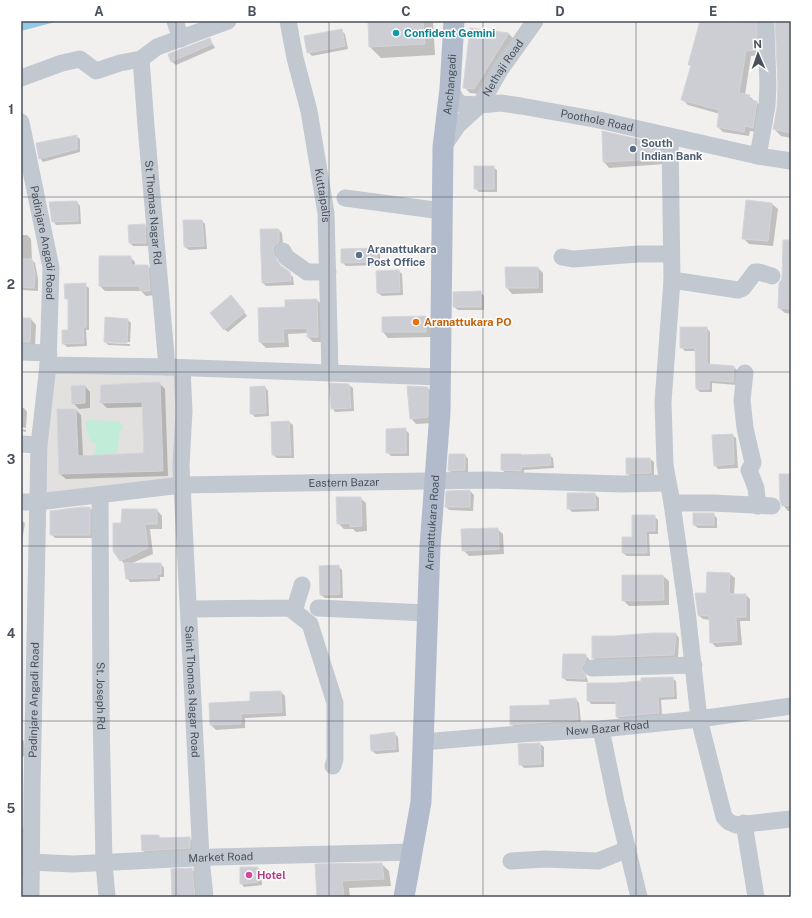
<svg xmlns="http://www.w3.org/2000/svg" width="812" height="918" viewBox="0 0 812 918" font-family="'Public Sans',sans-serif">
  <style>
    .education { fill: #e3e1e0 }
    .green { fill: #c1ecd7 }
    .water { fill: #92c9e5 }
    .shadow { fill: #0003 }
    .building { fill: #cdced4; stroke: #d4d5da }
    .lines { fill: none; stroke-linecap: round; stroke-linejoin: round }
    .minor { stroke: #c1c8d0; stroke-width: 17 }
    .major { stroke: #b1bbcc; stroke-width: 21 }
    .grid { fill: none; stroke: #49505b; stroke-width: 1; stroke-opacity: 0.55 }
    .culture-dot { fill: #0f9aa8; stroke: #fff; stroke-width: 1.5 }
    .service-dot { fill: #5c6f8a; stroke: #fff; stroke-width: 1.5 }
    .food-dot { fill: #e8710a; stroke: #fff; stroke-width: 1.5 }
    .hotel-dot { fill: #d1479c; stroke: #fff; stroke-width: 1.5 }
    .labels { text-anchor: middle; dominant-baseline: central; stroke-width: 3; stroke-linejoin: round; paint-order: stroke }
    .culture-label { font-size: 11px; font-weight: bold; fill: #0d838f; stroke: #fff; text-anchor: start }
    .street-label { font-size: 11px; fill: #49505b; stroke: #fff }
    .service-label { font-size: 11px; font-weight: bold; fill: #4e5e75; stroke: #fff; text-anchor: start }
    .food-label { font-size: 11px; font-weight: bold; fill: #c56008; stroke: #fff; text-anchor: start }
    .hotel-label { font-size: 11px; font-weight: bold; fill: #b23c85; stroke: #fff; text-anchor: start }
    .neatline { fill: none; stroke: #49505b; stroke-width: 1.5 }
    .grid-label { font-size: 13px; text-anchor: middle; font-weight: bold; fill: #49505b }
  </style>
  <rect width="100%" height="100%" fill="#f2f0ef"/>
  <path class="education" d="M53 370 178 372 177 481 42 497Z"/>
  <path class="green" d="M90 420 119 421 123 427 119 433 118 449 110 467 89 465 97 445 90 441 85 423Z"/>
  <path class="water" d="M21 21H59L21 31Z"/>
  <g class="shadow">
    <path d="M369 21H433L435 55 381 58 370 47Z"/>
    <path d="M701 21H765L761 55 751 56 745 95 749 96 762 107 758 132 750 131 749 136 723 132 718 127 720 114 688 105 683 100 691 67 689 64Z"/>
    <path d="M791 23V138L781 136 774 129Z"/>
    <path d="M470 30 509 34 514 39 479 94 470 93 464 87Z"/>
    <path d="M342 31 345 34 348 49 312 56 308 52Z"/>
    <path d="M210 39 215 48 176 65 172 62 169 54Z"/>
    <path d="M603 132 660 145 665 151V164L609 168 604 162Z"/>
    <path d="M76 136 80 139V152L43 162 40 158Z"/>
    <path d="M493 167 497 170V192H479L475 188Z"/>
    <path d="M747 201 772 204 778 209 773 246 749 244 743 238Z"/>
    <path d="M77 202 80 206 81 224 56 225 53 221Z"/>
    <path d="M202 221 205 224 207 249 189 250 185 247Z"/>
    <path d="M144 225 148 229 149 246H133L130 243Z"/>
    <path d="M261 230H279L282 233 283 245 276 254 277 260 282 268 293 277 294 285 266 286 263 283Z"/>
    <path d="M21 235H27L31 239 32 260 35 263 38 279V291L21 290Z"/>
    <path d="M791 246V314L785 313 779 308 783 279Z"/>
    <path d="M377 249 380 253V265L346 266 342 262Z"/>
    <path d="M130 257 135 262V266H148L153 271 155 295 146 296 141 291H105L100 286Z"/>
    <path d="M506 268H538L543 273V293L512 294 507 288Z"/>
    <path d="M399 271 402 274 403 295 382 296 378 293Z"/>
    <path d="M85 285 89 288V330H86L87 346 67 347 63 343 69 331V302L66 298Z"/>
    <path d="M480 292 484 296V310H458L454 307Z"/>
    <path d="M234 300 247 316 228 332 224 329Z"/>
    <path d="M317 300 322 305 324 342H313L308 337V333L288 334 289 347 266 348 260 342 259 309 286 308Z"/>
    <path d="M426 317 431 322V337L388 338 383 332V318Z"/>
    <path d="M21 319H31L36 325 35 347H21Z"/>
    <path d="M128 320 131 323 130 342 107 341V343L130 344V346L108 345 105 341Z"/>
    <path d="M707 328 710 332V365L734 367 737 370V385L712 383V392H700L697 389 696 351H685L681 347Z"/>
    <path d="M160 384 165 389 168 476 66 479 60 474 76 410 81 415 83 456 145 454 143 407 107 408 101 402Z"/>
    <path d="M349 385 353 388 354 411 335 412 332 408Z"/>
    <path d="M85 386 90 392V408L79 409 73 403Z"/>
    <path d="M265 387 268 391 269 416 255 417 251 413Z"/>
    <path d="M428 388 433 393V423L416 424 411 418Z"/>
    <path d="M21 408H24L27 412 26 428 21 427Z"/>
    <path d="M289 422 293 425 294 458H277L273 455 272 423Z"/>
    <path d="M21 429 26 430V432L21 431Z"/>
    <path d="M405 430 409 433V456H391L387 452Z"/>
    <path d="M732 435 736 438 738 468 718 469 715 465Z"/>
    <path d="M465 455 468 459V474H452L449 470Z"/>
    <path d="M549 455 553 458 554 468 524 470V474L506 473 502 470 522 456Z"/>
    <path d="M627 459H650L654 462V476L631 477 627 473Z"/>
    <path d="M791 475V504H785V506H791V511H788L783 505Z"/>
    <path d="M470 491 474 495 473 511 449 510 446 507 447 492Z"/>
    <path d="M595 494 599 498V511L572 512 568 508Z"/>
    <path d="M360 498 366 503 367 531 356 532 353 529H344L338 523Z"/>
    <path d="M90 508 93 511V538H55L51 534Z"/>
    <path d="M157 510 162 516V529H150L153 554 130 564H161L164 568V577H160V581L130 582 127 578 125 565 114 551 122 524Z"/>
    <path d="M713 514 717 518V528H698L694 525Z"/>
    <path d="M654 516 658 520V534H649L650 556H627L623 553 633 538Z"/>
    <path d="M21 520 25 523 21 548Z"/>
    <path d="M497 529 503 534 504 554 469 556 463 550Z"/>
    <path d="M338 566 342 570 343 598H325L321 595Z"/>
    <path d="M730 574 735 578 734 595H746L750 599V621H740L742 645 716 647 711 642 710 620 703 619 698 615 707 594Z"/>
    <path d="M623 576H663L669 581V605L629 606 623 600Z"/>
    <path d="M676 634 679 638 678 658 597 661 593 658 614 637Z"/>
    <path d="M585 655 589 659V664L585 672 588 682 567 681 563 678Z"/>
    <path d="M672 678 676 681 677 699 661 700 662 716 621 720 617 717V704H591L588 700 617 684Z"/>
    <path d="M281 692 285 696 286 716 245 718V728L216 730 211 725 210 704 251 702Z"/>
    <path d="M576 699 579 703 581 723 515 728 511 724 551 706Z"/>
    <path d="M394 733 398 737 399 752 376 754 372 751Z"/>
    <path d="M21 738 24 741 25 756 21 757Z"/>
    <path d="M540 744 544 747V767L524 768 520 764 519 745Z"/>
    <path d="M21 826 26 831 25 875H21Z"/>
    <path d="M159 836 162 839 190 838 193 842 194 851 146 854 143 850Z"/>
    <path d="M382 864 389 871 391 886 349 888 350 897H318L316 865Z"/>
    <path d="M258 868 261 871 262 885 244 887 241 883Z"/>
    <path d="M192 869 195 873 198 897H173Z"/>
  </g>
  <g class="building">
    <path d="M368 21H423L425 44 369 47Z"/>
    <path d="M700 21H727L726 23 757 21V50L746 51 739 93 750 95 749 100 757 101 753 128 745 126 744 132 717 127 719 110 681 100 691 65H688Z"/>
    <path d="M775 21 791 22V133L773 129 777 108 778 85Z"/>
    <path d="M470 28 509 33 474 89 463 88Z"/>
    <path d="M342 29 345 46 307 53 304 36Z"/>
    <path d="M210 38 212 44 171 62 168 54Z"/>
    <path d="M602 131 660 144V159L603 162Z"/>
    <path d="M77 135V149L39 159 36 143Z"/>
    <rect x="474" y="166" width="20" height="23"/>
    <path d="M746 200 772 203 768 241 742 239Z"/>
    <path d="M77 201 78 221 52 222 49 202Z"/>
    <path d="M183 220H202L204 246 184 247Z"/>
    <path d="M145 224 146 243H129L128 225Z"/>
    <path d="M260 229H279V242L274 246 273 250 274 255 280 265 290 272 291 281 262 283Z"/>
    <path d="M783 240H791V309L778 308 779 283 782 279Z"/>
    <path d="M377 248V262L341 263V249Z"/>
    <path d="M99 256H131V265H148L150 291H140V286H99Z"/>
    <path d="M21 259H32L35 274 34 288 21 287Z"/>
    <path d="M505 267H538V288H506Z"/>
    <path d="M399 270 400 292 377 293 376 271Z"/>
    <path d="M86 283V327H83L84 343 62 344V330H68V298L65 299 64 284Z"/>
    <path d="M481 291V307H453V292Z"/>
    <path d="M231 295 245 312 224 330 210 313Z"/>
    <path d="M317 299 318 337H307V328L283 329 284 342H259L258 308 285 307V300Z"/>
    <path d="M426 316V332H382V317Z"/>
    <path d="M105 317 128 319 127 343 104 342Z"/>
    <path d="M21 318H31L30 342H21Z"/>
    <path d="M680 327H707V364L734 366 733 382 709 380V389H696L695 348H680Z"/>
    <path d="M160 382 163 471 59 474 57 409H76L78 456 144 453 142 402 100 403 101 385Z"/>
    <path d="M329 383 349 384 351 408 331 409Z"/>
    <path d="M85 385V403L72 404 71 386Z"/>
    <path d="M265 386 266 413 250 414V387Z"/>
    <path d="M407 386 428 387V417L410 419Z"/>
    <path d="M289 421 291 455H272L271 422Z"/>
    <path d="M406 428V453H386V429Z"/>
    <path d="M733 434 734 464 714 466 712 435Z"/>
    <path d="M449 454H465V470L448 471Z"/>
    <path d="M501 454H521V455L550 454 551 465 521 467V471L501 470Z"/>
    <path d="M626 458H650L651 473 626 474Z"/>
    <path d="M779 474H791V505L782 506 780 501Z"/>
    <path d="M470 490V507H445L446 491Z"/>
    <path d="M567 493H595L596 508 567 509Z"/>
    <path d="M336 497H361L362 526 350 527V523L337 524Z"/>
    <path d="M82 507H90V535H50V511Z"/>
    <path d="M122 509H157V524H145L148 548 120 561 113 551V523H121Z"/>
    <rect x="693" y="513" width="21" height="12"/>
    <path d="M632 515H655V531H646L647 553H622V537H632Z"/>
    <path d="M498 528 499 549 462 551 461 529Z"/>
    <path d="M124 563H161V574H157V578L126 579Z"/>
    <path d="M339 565 340 594 320 595 319 566Z"/>
    <path d="M707 572 730 573 729 594H746V617H736L737 641 710 643 709 616 698 615 695 593H706Z"/>
    <path d="M622 575H663L664 600 622 601Z"/>
    <path d="M653 633H676L674 655 592 658V636H614Z"/>
    <path d="M563 654H586V661L582 668 585 675V679L562 678Z"/>
    <path d="M673 677 674 696 658 697 659 713 616 717V701H587V683H617L641 681V678Z"/>
    <path d="M281 691 282 712 241 714V724L210 725 209 703 250 701V692Z"/>
    <path d="M576 698 578 720 510 725V706L550 705 549 700Z"/>
    <path d="M395 732 396 749 371 751 370 735Z"/>
    <path d="M540 743 541 764 519 765 518 744Z"/>
    <path d="M141 835H159V838L190 837V848L142 851Z"/>
    <path d="M382 863 384 879 342 881 344 897H317L315 864Z"/>
    <path d="M240 867H258V882L240 884Z"/>
    <path d="M192 868 195 897H172L171 869Z"/>
  </g>
  <g class="lines">
    <g class="minor">
      <path d="M175 21 181 39"/>
      <path id="s1" d="M288 21 295 58 309 111 326 213 330 373"/>
      <path id="s2" d="M141 59 146 126 167 367"/>
      <path d="M21 78 62 63 80 59 96 71 120 63 141 59 157 47 228 21"/>
      <path id="s3" d="M450 89 459 104 480 105 500 70 535 21"/>
      <path id="s4" d="M21 122 51 268 48 365"/>
      <path d="M670 137 672 280 663 402 665 465 672 503 687 611 699 719 724 817 729 822 736 825 791 819"/>
      <path id="s5" d="M443 147 458 125 480 105 501 103 521 106 599 120 758 156 791 161"/>
      <path d="M758 156 767 106 768 85 766 25"/>
      <path d="M345 198 442 211"/>
      <path d="M283 251 286 257 307 272H328"/>
      <path d="M562 257 573 259 638 254H671"/>
      <path d="M672 280 738 290 743 288 755 272H759L772 276"/>
      <path d="M21 352 49 353"/>
      <path id="s6" d="M182 368 184 411 181 466 201 858 205 897"/>
      <path d="M745 373 742 400 745 428 753 463 749 470 756 488 758 506"/>
      <path d="M21 444 39 445"/>
      <path id="s7" d="M100 495 101 712 104 863 107 897"/>
      <path id="s8" d="M21 502H38L182 485 489 480 622 484 667 483"/>
      <path d="M672 503H712L772 506"/>
      <path d="M318 608 427 613"/>
      <path d="M189 609 295 608 302 585"/>
      <path d="M291 609 310 624 335 703V759L333 766"/>
      <path d="M592 668 694 665"/>
      <path d="M601 729 616 802 639 897"/>
      <path id="s9" d="M423 742 520 734 601 729 699 719 791 706"/>
      <path d="M744 823 756 897"/>
      <path d="M511 861 545 859 598 861 628 849"/>
      <path id="s10" d="M30 862 73 864 215 857 412 852"/>
      <path id="s11" d="M31 897 32 787 39 445 48 365 167 367 440 377"/>
    </g>
    <path class="major" id="s12" d="M404 897 421 802 430 547 440 412 443 147 450 89 454 21"/>
  </g>
  <path class="grid" d="M176 21V897M329 21V897M483 21V897M636 21V897M21 197H791M21 372H791M21 546H791M21 721H791"/>
  <circle class="culture-dot" cx="396" cy="33" r="4"/>
  <g class="service-dot">
    <circle cx="633" cy="149" r="4"/>
    <circle cx="359" cy="255" r="4"/>
  </g>
  <circle class="food-dot" cx="416" cy="322" r="4"/>
  <circle class="hotel-dot" cx="249" cy="875" r="4"/>
  <g class="labels">
    <g class="culture-label">
      <text x="404" y="33">Confident Gemini</text>
    </g>
    <g class="street-label">
      <text stroke="none"><textPath href="#s3" startOffset="82">Nethaji Road</textPath></text>
      <text stroke="none"><textPath href="#s12" startOffset="815">Anchangadi</textPath></text>
      <text stroke="none"><textPath href="#s5" startOffset="175">Poothole Road</textPath></text>
      <text stroke="none"><textPath href="#s1" startOffset="178">Kuttaipalis</textPath></text>
      <text stroke="none"><textPath href="#s2" startOffset="154">St Thomas Nagar Rd</textPath></text>
      <text stroke="none"><textPath href="#s4" startOffset="123">Padinjare Angadi Road</textPath></text>
      <text stroke="none"><textPath href="#s8" startOffset="324">Eastern Bazar</textPath></text>
      <text stroke="none"><textPath href="#s12" startOffset="376">Aranattukara Road</textPath></text>
      <text stroke="none"><textPath href="#s6" startOffset="324">Saint Thomas Nagar Road</textPath></text>
      <text stroke="none"><textPath href="#s7" startOffset="201">St. Joseph Rd</textPath></text>
      <text stroke="none"><textPath href="#s11" startOffset="197">Padinjare Angadi Road</textPath></text>
      <text stroke="none"><textPath href="#s9" startOffset="185">New Bazar Road</textPath></text>
      <text stroke="none"><textPath href="#s10" startOffset="191">Market Road</textPath></text>
    </g>
    <g class="service-label">
      <text x="641" y="143">South<tspan x="641" dy="13">Indian Bank</tspan></text>
      <text x="367" y="249">Aranattukara<tspan x="367" dy="13">Post Office</tspan></text>
    </g>
    <g class="food-label">
      <text x="424" y="322">Aranattukara PO</text>
    </g>
    <g class="hotel-label">
      <text x="257" y="875">Hotel</text>
    </g>
  </g>
  <rect width="812" height="918" fill="none" stroke="#ffffff" stroke-width="44"/>
  <g transform="translate(758 54) rotate(358)" stroke="#ffffff" stroke-width="3" paint-order="stroke">
  <path d="M0-3L7 15L0 10L-7 15Z" fill="#49505b"/>
  <text y="-6" font-size="11" font-weight="bold" text-anchor="middle" fill="#49505b">N</text>
  </g>
  <rect x="22" y="22" width="768" height="874" class="neatline"/>
  <g class="grid-label">
    <text x="99" y="16">A</text>
    <text x="252" y="16">B</text>
    <text x="406" y="16">C</text>
    <text x="560" y="16">D</text>
    <text x="713" y="16">E</text>
    <text x="11" y="114">1</text>
    <text x="11" y="289">2</text>
    <text x="11" y="464">3</text>
    <text x="11" y="638">4</text>
    <text x="11" y="813">5</text>
  </g>
</svg>
